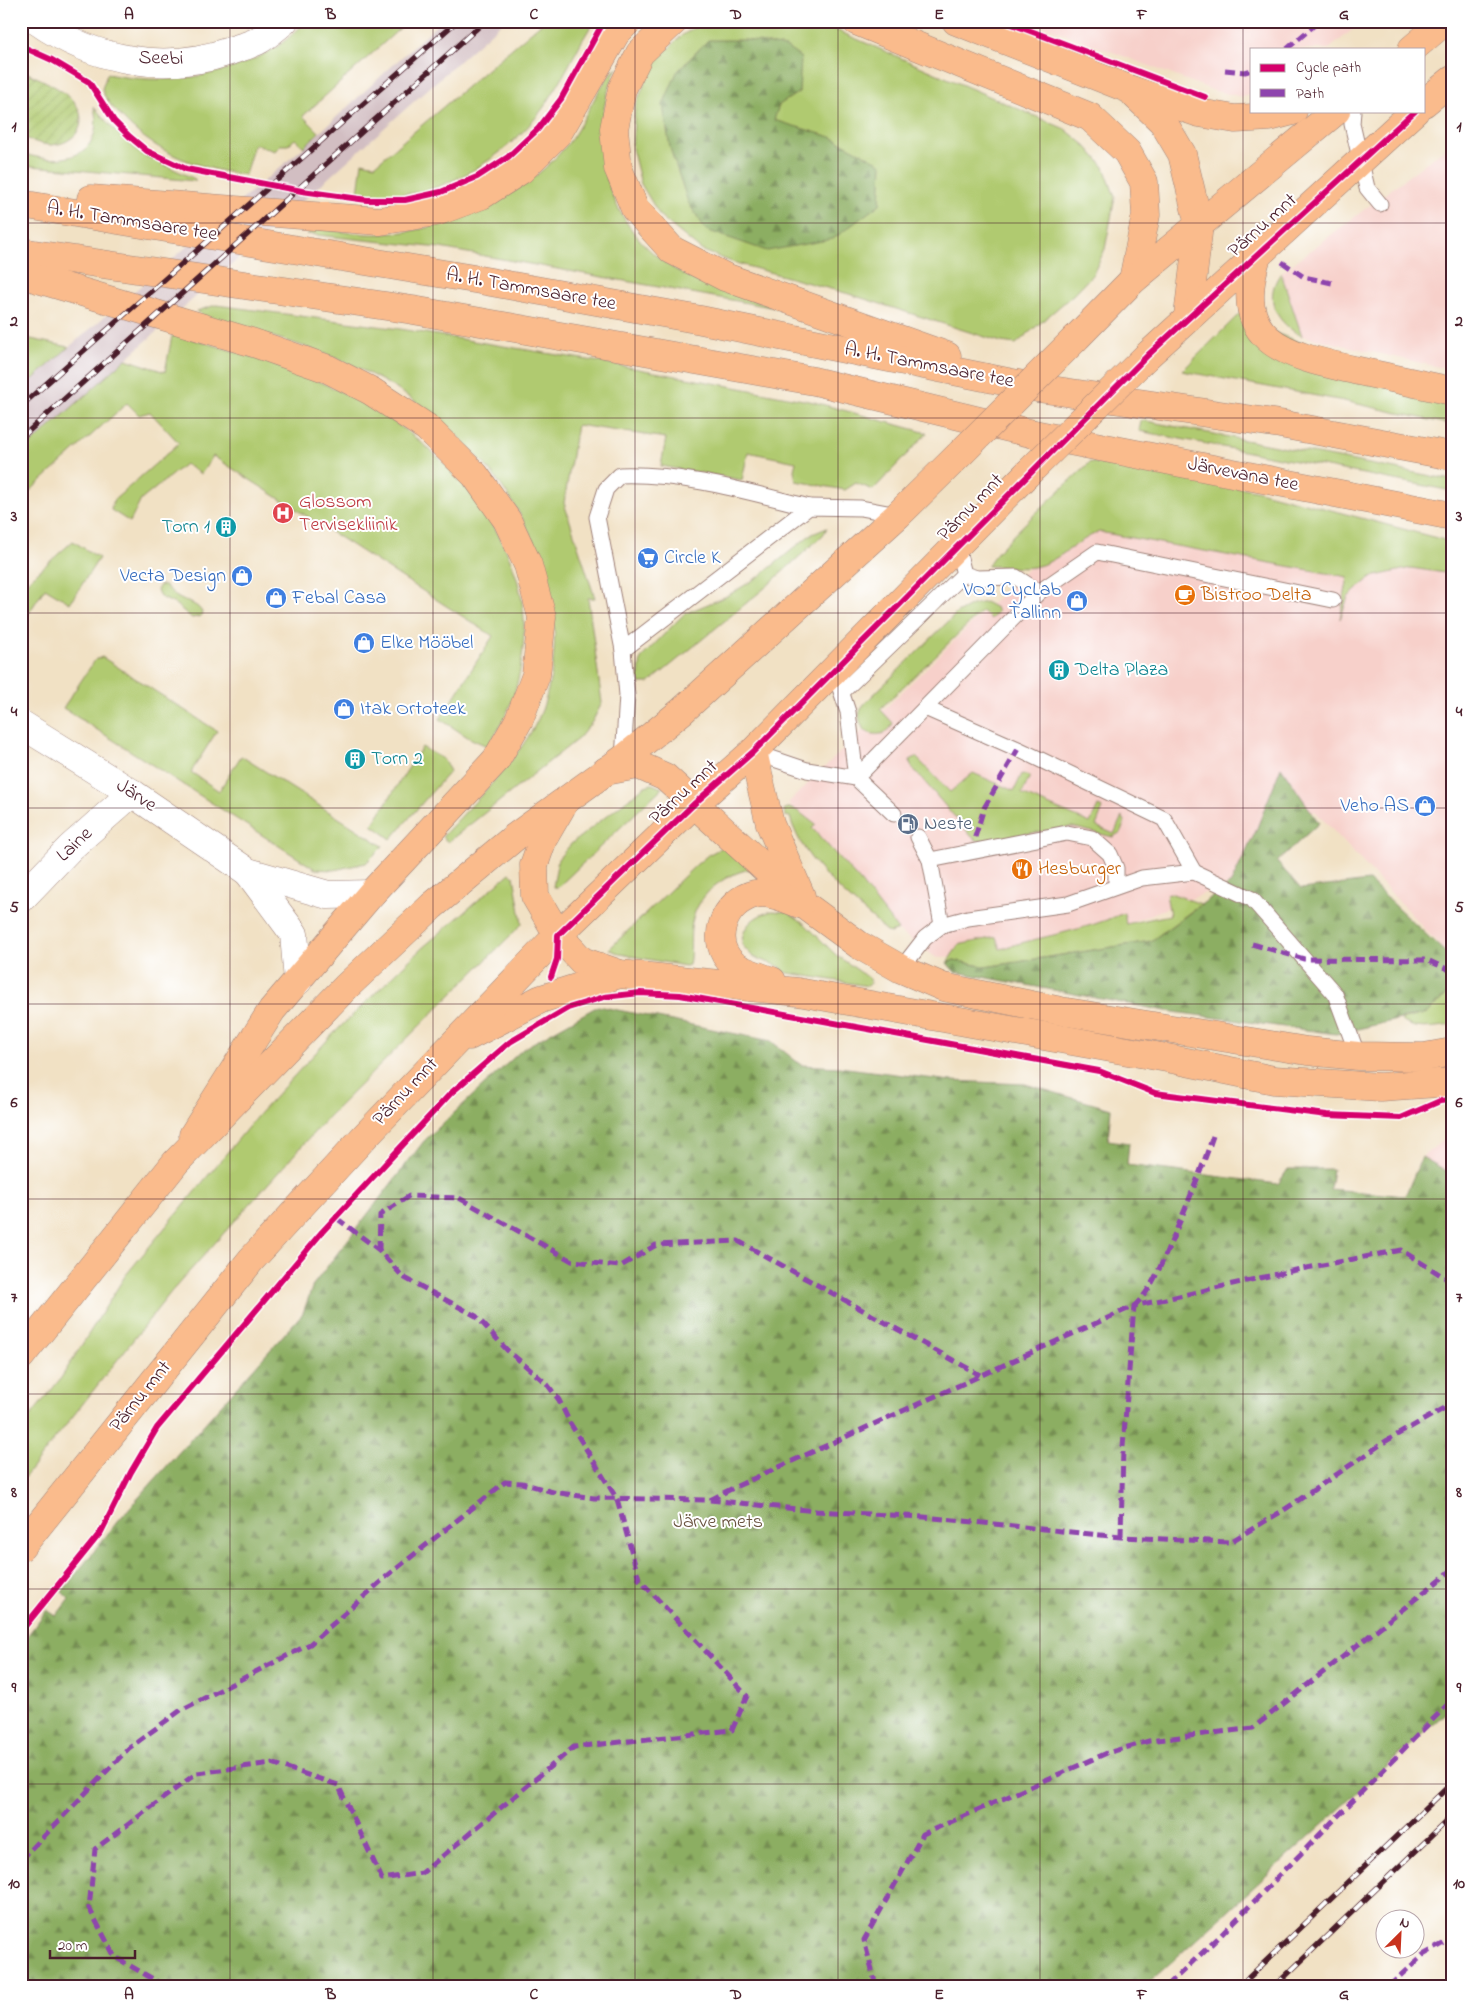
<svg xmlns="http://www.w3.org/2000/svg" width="1473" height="2007" viewBox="0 0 1473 2007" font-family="'Indie Flower',sans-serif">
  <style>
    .built { fill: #f7d0ca }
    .railway { fill: #d2bec2 }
    .grass { fill: #b0ca6f; stroke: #7d744d }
    .forest { fill: url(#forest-firs); stroke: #6b6646 }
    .garden { fill: url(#garden-furrows); stroke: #7d744d }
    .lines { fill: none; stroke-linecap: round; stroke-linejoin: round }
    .lane-casing { stroke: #9e8078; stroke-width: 17 }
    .street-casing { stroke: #9e8078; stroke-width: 29 }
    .primary-casing { stroke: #9e8078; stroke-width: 29 }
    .highway-casing { stroke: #9e8078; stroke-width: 29 }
    .lane { stroke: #fff; stroke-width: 15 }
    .street { stroke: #fff; stroke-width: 28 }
    .primary { stroke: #fabb8c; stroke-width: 28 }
    .highway { stroke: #fabb8c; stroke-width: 28 }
    .rail-casing { stroke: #4a1f2b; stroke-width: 5.5 }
    .rail { stroke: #fff; stroke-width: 4; stroke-dasharray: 11; stroke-linecap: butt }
    .highway-bridge-casing { stroke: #9e8078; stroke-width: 29; stroke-linecap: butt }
    .highway-bridge { stroke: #fabb8c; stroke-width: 28 }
    .quiet { stroke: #8e44ad; stroke-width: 5; stroke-dasharray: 10 5; stroke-linecap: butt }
    .cycleway-casing { stroke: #fff; stroke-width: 9 }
    .cycleway { stroke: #d6006c; stroke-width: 6 }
    .grid { fill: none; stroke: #4a1f2b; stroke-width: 1; stroke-opacity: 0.55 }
    .labels { text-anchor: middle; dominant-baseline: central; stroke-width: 4; stroke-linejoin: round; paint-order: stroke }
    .street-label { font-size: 20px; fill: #4a1f2b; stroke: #fff }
    .health-label { font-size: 20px; fill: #be3a42; stroke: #fff; text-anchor: start }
    .culture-label { font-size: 20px; fill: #0d838f; stroke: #fff; text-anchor: start }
    .shop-label { font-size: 20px; fill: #366cbe; stroke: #fff; text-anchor: start }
    .food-label { font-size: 20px; fill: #c56008; stroke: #fff; text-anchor: start }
    .service-label { font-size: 20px; fill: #4e5e75; stroke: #fff; text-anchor: start }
    .park-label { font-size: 20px; fill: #69523f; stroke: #fff }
    .neatline { fill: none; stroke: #4a1f2b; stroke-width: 2 }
    .grid-label { font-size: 16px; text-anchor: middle; font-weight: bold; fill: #4a1f2b }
  </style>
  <defs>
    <pattern id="forest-firs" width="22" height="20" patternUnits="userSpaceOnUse" patternTransform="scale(1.25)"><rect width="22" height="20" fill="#8cae62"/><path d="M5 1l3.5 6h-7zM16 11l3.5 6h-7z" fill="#748d51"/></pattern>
    <pattern id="garden-furrows" width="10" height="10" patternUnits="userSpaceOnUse" patternTransform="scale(1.25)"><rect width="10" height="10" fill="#b0ca6f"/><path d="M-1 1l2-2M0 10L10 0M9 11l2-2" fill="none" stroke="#99ad60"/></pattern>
  </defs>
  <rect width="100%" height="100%" fill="#fff"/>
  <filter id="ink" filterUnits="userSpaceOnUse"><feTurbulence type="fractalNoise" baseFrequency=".02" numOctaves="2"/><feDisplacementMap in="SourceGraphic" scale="10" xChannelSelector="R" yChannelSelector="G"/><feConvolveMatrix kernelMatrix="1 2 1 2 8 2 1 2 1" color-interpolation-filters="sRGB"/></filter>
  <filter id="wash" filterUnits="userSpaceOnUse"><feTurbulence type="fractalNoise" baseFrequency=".0096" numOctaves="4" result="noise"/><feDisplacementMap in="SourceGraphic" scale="20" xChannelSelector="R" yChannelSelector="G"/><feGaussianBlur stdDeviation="1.12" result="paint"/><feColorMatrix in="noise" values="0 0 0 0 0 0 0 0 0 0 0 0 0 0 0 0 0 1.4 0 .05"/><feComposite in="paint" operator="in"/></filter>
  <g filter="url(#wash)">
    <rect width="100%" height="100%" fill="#f1e1c4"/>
    <g class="built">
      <path d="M1031 21H1363L1329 49H1252V94L1243 97 1215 91Z"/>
      <path d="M1452 143V370L1302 336 1281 273Z"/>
      <path d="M1088 510 1452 574V953L1445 951 1315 811 1231 883 1126 924 1065 933 999 949 937 958 891 926 788 803Z"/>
      <path d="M1452 1133V1174L1422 1157Z"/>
    </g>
    <path class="railway" d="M441 21H504L21 453V390L69 347 304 147Z"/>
    <g class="grass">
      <path d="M307 21H408L303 116 319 132 304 147 295 139 288 145H280L275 151 254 144 245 175C196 168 152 152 119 114 112 107 105 99 102 89L107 74C164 86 228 78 278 46 288 39 298 29 307 21Z"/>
      <path d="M544 21H594C577 47 565 76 548 101 521 143 468 181 419 192 399 196 378 194 358 193L362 162 375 165Z"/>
      <path d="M705 21H815L1065 129 1086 146 1104 167 1115 197 1105 249 1093 274 1074 294 1016 344 1001 342 849 294 732 262 701 250 660 216 641 184 632 148 635 107 652 65 681 36Z"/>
      <path d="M617 68C579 150 612 244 697 281 722 291 750 298 776 308L440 248 307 234 315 228C332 230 348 233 365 234 439 237 529 198 572 138 585 120 602 78 617 68Z"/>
      <path d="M94 107 114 130 141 154 195 179V181L21 165V153C61 166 105 159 94 107Z"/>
      <path d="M1281 273 1302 336C1277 324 1262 298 1281 273Z"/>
      <path d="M216 305 400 329 612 364 814 402 927 433 873 490 856 483 845 490 796 481 794 470 796 462 748 452 742 480 661 466 666 438 577 425 564 503 595 598H588L602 703 592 722 579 738 448 842 442 837C473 803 526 753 542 710 592 567 484 428 360 369 311 345 259 333 207 319L197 311Z"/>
      <path d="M1241 312 1243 320 1452 402V425L1344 401 1182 371Z"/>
      <path d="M177 335C295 367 408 403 482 508 506 543 524 583 524 626 524 669 514 711 487 746L469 738 440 719 493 636 213 456 201 474 185 464 141 500 130 522 111 510 113 501 179 443 150 412 139 415 127 403 21 499V453L126 359 165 372 172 336Z"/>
      <path d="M21 337 69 347 21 390Z"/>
      <path d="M1141 420 1452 480V491L1139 431Z"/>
      <path d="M1090 462 1255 490 1452 542V574L1411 568 1371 577 1348 597 1340 619 1348 577 1099 532C1077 540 1057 563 1034 567 1020 569 1002 566 988 566 990 553 1074 478 1090 462Z"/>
      <path d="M827 528 823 535 766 587 649 683H638L641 658 684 614 727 596 760 576 810 535Z"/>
      <path d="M73 541 99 558 70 603 45 588 21 625V587Z"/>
      <path d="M160 585C169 586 170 592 177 597 186 603 196 602 202 612L201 616 192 618 175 604 160 597 157 590Z"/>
      <path d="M985 602 996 608 998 612 991 619 982 611 880 709 893 723C888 736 874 737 864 730 858 719 857 713 865 703L957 613 972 605Z"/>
      <path d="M102 657 217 731 191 772 219 791 241 756 383 846 366 863 334 870 315 869 63 708 95 660Z"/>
      <path d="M422 747 443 759 450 771 391 839 372 825Z"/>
      <path d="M916 757 950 792 973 773 1014 791 1022 774 1030 776 1022 794 1090 823 1098 806 1103 808 1096 826 1114 834 1122 816 1125 821 1121 832 1113 837 1072 827 978 841 972 837 911 766 910 760Z"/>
      <path d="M652 784 662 788 558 887H553L558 859 572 843 645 786Z"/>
      <path d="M789 808 798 811 816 825 812 828 860 881 898 930 890 933 887 932C851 898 804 866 790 817L785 816 784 809Z"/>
      <path d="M725 846 750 869C723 875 698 894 692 922 689 936 692 951 689 965L685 966 620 954 609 949 696 865 708 855Z"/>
      <path d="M510 873 514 876 522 924 328 1117 171 1292 21 1482V1428L61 1378 125 1276 259 1114 333 1034 421 949Z"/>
      <path d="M1170 893 1201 904 1151 941 985 967 954 960 947 963 958 945 996 937 1000 949C1041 936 1084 931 1124 913L1126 924 1170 915 1166 894Z"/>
      <path d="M772 911 788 912 804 923 836 955 869 978 870 984 868 986 782 972 781 967 753 957 742 945C742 925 754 916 772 911Z"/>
      <path d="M1452 989V1025C1434 1027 1415 1032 1401 1020L1427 1013Z"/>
    </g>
    <g class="forest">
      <path d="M708 40H747L786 47 801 58 799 92 779 105 774 120 831 137 882 164 880 204 833 239 767 251 706 230 688 202 670 148 663 105 677 72Z"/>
      <path d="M1281 767 1319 823 1277 862 1301 889 1369 881 1446 953 1452 956V989L1427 1013 1336 1034 1166 1011 967 974 955 972 947 963 954 960 985 967 1151 941 1231 883 1255 833Z"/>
      <path d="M598 1006 771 1041 801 1065 839 1067 951 1081 1025 1084 1111 1109 1108 1140 1129 1143 1127 1165 1278 1184 1288 1169H1333L1330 1189 1405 1196 1422 1157 1452 1174V1707L1145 1986H21V1644L47 1610 56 1616 69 1599 62 1592 117 1522 303 1313 313 1285 424 1141 524 1048Z"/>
    </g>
    <path class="garden" d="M21 70C38 78 63 88 75 103 90 124 75 144 51 145 42 145 29 140 21 136Z"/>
  </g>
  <g filter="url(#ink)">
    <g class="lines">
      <g class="lane-casing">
        <g id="lane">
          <path d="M1353 111 1352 124 1367 188 1380 204"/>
          <path d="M957 547 964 574 977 578 1016 577 1039 592"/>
          <path d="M623 650 597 517 606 489 620 475C684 473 748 492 809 507"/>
          <path d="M842 692 964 574"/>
          <path d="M925 708 1018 749 1164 819 1194 872"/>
          <path d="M753 752 807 770 856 778 848 712 834 670"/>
          <path d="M623 759 627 695 623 650 809 507 861 508 898 515"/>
          <path d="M894 814 856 778 1039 592 1097 552 1333 600"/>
          <path d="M918 837 930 860 942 925 968 918 1068 904 1142 878 1194 872 1252 899 1335 994 1358 1056"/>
          <path d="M930 860 1067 833 1092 838 1110 854 1116 868V886"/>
          <path d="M901 969 925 938 942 925"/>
        </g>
      </g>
      <g class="street-casing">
        <g id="street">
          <path d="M37 21C94 61 164 74 230 51 240 47 251 45 259 40 268 35 276 27 284 21"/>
          <path d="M21 724 132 793 248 872 328 895 371 894"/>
          <path d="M248 872 294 934 298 981"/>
          <path d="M21 899 70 848 132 793"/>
        </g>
      </g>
      <g class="primary-casing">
        <g id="primary">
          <path d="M674 21 640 53 622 89 614 129 618 168 635 209 672 250 725 277 947 356"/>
          <path d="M856 21 1090 117 1127 152 1144 182 1146 215 1133 280"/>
          <path d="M956 21 1129 89 1199 113 1235 119 1270 117 1293 111"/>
          <path d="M1412 49 1445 21"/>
          <path d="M1135 95 1163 122 1182 154 1190 187 1199 225 1188 316"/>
          <path d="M1424 103 1452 80"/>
          <path d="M91 199 380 221 436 212 482 195 521 170 558 133 616 33 628 21"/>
          <path d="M21 204 474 279 701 320 1038 388"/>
          <path d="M21 252 413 310 814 381 1034 434"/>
          <path d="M1258 253C1229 342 1283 354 1354 370 1387 377 1419 384 1452 391"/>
          <path d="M21 274 254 343 328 369 371 391 426 427 475 475 507 520 528 565 542 617 536 675 519 720 496 760 371 894 272 1010 193 1135"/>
          <path d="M1075 339 1133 280 1336 111"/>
          <path d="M1148 355 1415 111"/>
        </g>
      </g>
      <g class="highway-casing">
        <g id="highway">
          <path d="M1038 388 1280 424 1452 456"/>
          <path d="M1034 434 1452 516"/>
          <path d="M753 752 770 824 801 896"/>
          <path d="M606 771 638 765 665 777 806 906 859 945 901 969 943 987 1061 1011 1307 1051 1358 1056 1424 1057 1452 1052"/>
          <path d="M561 808 543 839 534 865 535 896 558 935 582 961 620 974 798 992 1167 1058 1274 1080 1380 1087 1452 1082"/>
          <path d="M772 981C760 976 742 972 733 964 708 942 724 901 755 894 770 891 786 899 800 904"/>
          <path d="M469 1036 541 999 620 974"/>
          <path d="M21 1356 176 1162 346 987 432 906 515 837 623 759 682 711 898 515 961 453"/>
          <path d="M21 1547 251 1260 366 1135 558 935 695 803 753 752 1028 473"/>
        </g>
      </g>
      <use href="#lane" class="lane"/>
      <use href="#street" class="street"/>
      <use href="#primary" class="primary"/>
      <use href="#highway" class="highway"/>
      <g class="rail-casing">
        <g id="rail">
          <path d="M21 406 457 21"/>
          <path d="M21 438 485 21"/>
          <path d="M1240 1986 1452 1783"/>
          <path d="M1275 1986 1452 1816"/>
        </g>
      </g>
      <use href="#rail" class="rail"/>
      <g class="highway-bridge-casing">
        <g id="highway-bridge">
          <path d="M961 453 1075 339"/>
          <path d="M1028 473 1148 355"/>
        </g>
      </g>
      <use href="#highway-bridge" class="highway-bridge"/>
      <g class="quiet">
        <path d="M96 21 97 26"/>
        <path d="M1327 21H1345"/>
        <path d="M1287 49 1319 21"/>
        <path d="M1225 70 1245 72 1252 70"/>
        <path d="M1282 262 1304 277 1332 283"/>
        <path d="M975 837 984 808 1018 749"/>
        <path d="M1252 944 1304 959 1427 960 1452 971"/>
        <path d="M379 1250 380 1215 409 1196 459 1198 572 1261 621 1266 656 1245 738 1241 980 1375"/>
        <path d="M710 1500 735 1487 1134 1306C1151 1291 1160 1267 1169 1247 1185 1210 1200 1174 1213 1136"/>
        <path d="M1121 1537 1123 1447 1134 1306 1291 1271 1401 1250 1452 1282"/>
        <path d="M21 1860 129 1748 181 1710 310 1644 386 1577 505 1482 522 1483 553 1492 594 1498 710 1500 816 1511 924 1517 1121 1537 1230 1542 1284 1510 1386 1441 1452 1404"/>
        <path d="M165 1986 115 1957 89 1908 95 1849 197 1773 272 1763 338 1785 382 1879 422 1873 574 1747 732 1730 747 1696 639 1579 617 1499 570 1423 559 1400 547 1384 507 1350 476 1316 403 1277 379 1250 335 1217"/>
        <path d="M876 1986 864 1940 923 1834 1107 1753 1149 1741 1253 1728 1452 1570"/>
        <path d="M1167 1986 1220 1936 1452 1700"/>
        <path d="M1389 1986 1423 1955 1452 1939"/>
      </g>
      <g class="cycleway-casing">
        <g id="cycleway">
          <path d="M1004 21 1205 97"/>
          <path d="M21 46 52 60 89 82 114 121 129 136 147 151 186 169 302 191 367 200H405L441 192 477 177 508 157 538 129 561 99 604 21"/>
          <path d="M551 977 557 959 558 935 695 803 753 752 1148 355 1415 111"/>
          <path d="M21 1631 101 1532 131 1472 157 1428 322 1232 451 1093 510 1042 568 1008 604 997 640 993 680 995 1099 1071 1155 1093 1327 1115 1401 1118 1440 1101 1452 1100"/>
        </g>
      </g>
      <use href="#cycleway" class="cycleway"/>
    </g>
  </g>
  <path class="grid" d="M230 21V1986M433 21V1986M635 21V1986M838 21V1986M1040 21V1986M1243 21V1986M21 223H1452M21 418H1452M21 613H1452M21 808H1452M21 1004H1452M21 1199H1452M21 1394H1452M21 1589H1452M21 1784H1452"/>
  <defs>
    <g id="hospital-disc" transform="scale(1.125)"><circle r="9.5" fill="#e0444e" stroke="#fff"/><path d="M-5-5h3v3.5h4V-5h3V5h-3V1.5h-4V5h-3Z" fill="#fff"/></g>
    <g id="building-disc" transform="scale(1.125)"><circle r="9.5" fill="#0f9aa8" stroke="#fff"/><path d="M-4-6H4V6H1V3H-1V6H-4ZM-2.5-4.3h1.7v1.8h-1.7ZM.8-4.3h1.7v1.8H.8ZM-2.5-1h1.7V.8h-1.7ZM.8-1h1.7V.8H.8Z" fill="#fff"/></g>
    <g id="supermarket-disc" transform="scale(1.125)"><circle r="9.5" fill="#3f7fe0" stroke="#fff"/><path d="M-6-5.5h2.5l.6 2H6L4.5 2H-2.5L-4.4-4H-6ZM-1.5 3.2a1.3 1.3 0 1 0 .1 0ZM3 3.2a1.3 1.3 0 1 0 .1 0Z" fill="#fff"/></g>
    <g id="shop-disc" transform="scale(1.125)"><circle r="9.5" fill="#3f7fe0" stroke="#fff"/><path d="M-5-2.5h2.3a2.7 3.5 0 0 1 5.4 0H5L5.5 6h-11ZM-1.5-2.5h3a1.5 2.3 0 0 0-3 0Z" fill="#fff"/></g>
    <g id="cafe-disc" transform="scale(1.125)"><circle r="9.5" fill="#e8710a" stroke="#fff"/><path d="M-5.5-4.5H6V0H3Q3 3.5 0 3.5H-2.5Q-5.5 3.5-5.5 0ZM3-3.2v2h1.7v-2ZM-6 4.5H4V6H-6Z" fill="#fff"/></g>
    <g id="fuel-disc" transform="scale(1.125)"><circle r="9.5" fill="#5c6f8a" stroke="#fff"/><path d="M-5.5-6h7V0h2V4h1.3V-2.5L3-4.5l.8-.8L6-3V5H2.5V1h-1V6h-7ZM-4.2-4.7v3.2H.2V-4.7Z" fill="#fff"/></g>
    <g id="restaurant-disc" transform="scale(1.125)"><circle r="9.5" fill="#e8710a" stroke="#fff"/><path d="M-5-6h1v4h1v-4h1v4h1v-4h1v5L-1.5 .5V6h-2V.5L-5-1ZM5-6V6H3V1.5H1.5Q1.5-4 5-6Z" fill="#fff"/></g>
  </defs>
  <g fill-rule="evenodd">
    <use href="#hospital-disc" x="283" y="513"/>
    <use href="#building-disc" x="226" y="527"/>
    <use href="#supermarket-disc" x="648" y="558"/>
    <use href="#shop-disc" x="242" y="576"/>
    <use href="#cafe-disc" x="1185" y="595"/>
    <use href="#shop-disc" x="276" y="598"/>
    <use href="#shop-disc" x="1077" y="601"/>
    <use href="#shop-disc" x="364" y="643"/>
    <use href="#building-disc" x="1059" y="670"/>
    <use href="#shop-disc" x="344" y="709"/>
    <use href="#building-disc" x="355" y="759"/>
    <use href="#shop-disc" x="1425" y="806"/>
    <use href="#fuel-disc" x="908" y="824"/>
    <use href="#restaurant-disc" x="1022" y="869"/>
  </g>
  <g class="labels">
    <g class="street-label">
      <text transform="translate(161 59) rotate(1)">Seebi</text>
      <text transform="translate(132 222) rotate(9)">A. H. Tammsaare tee</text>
      <text transform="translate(1263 226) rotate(-42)">Pärnu mnt</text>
      <text transform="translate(531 290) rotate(10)">A. H. Tammsaare tee</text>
      <text transform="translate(929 366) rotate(11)">A. H. Tammsaare tee</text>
      <text transform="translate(1243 475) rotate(11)">Järvevana tee</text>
      <text transform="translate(971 508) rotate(-46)">Pärnu mnt</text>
      <text transform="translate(684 793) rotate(-43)">Pärnu mnt</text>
      <text transform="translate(136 796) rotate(33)">Järve</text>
      <text transform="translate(75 845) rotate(-43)">Laine</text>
      <text transform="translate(406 1092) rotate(-47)">Pärnu mnt</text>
      <text transform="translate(141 1397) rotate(-51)">Pärnu mnt</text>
    </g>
    <g class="health-label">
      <text x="299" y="502">Glossom<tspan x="299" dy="23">Tervisekliinik</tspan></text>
    </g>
    <g class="culture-label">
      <text x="210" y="527" text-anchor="end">Torn 1</text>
      <text x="1075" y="670">Delta Plaza</text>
      <text x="371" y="759">Torn 2</text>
    </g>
    <g class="shop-label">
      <text x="664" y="558">Circle K</text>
      <text x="226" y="576" text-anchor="end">Vecta Design</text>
      <text x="1061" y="590" text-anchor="end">VO2 CycLab<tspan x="1061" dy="23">Tallinn</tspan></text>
      <text x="292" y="598">Febal Casa</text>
      <text x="380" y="643">Elke Mööbel</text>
      <text x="360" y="709">Itak Ortoteek</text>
      <text x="1409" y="806" text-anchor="end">Veho AS</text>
    </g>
    <g class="food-label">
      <text x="1201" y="595">Bistroo Delta</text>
      <text x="1038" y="869">Hesburger</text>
    </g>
    <g class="service-label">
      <text x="924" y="824">Neste</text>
    </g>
    <g class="park-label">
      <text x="718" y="1522">Järve mets</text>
    </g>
  </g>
  <rect width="1473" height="2007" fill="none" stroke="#fff" stroke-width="55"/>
  <rect x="1250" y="48" width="175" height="65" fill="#ffffff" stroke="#b7a5aa"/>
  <rect x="1260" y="64" width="25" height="8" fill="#d6006c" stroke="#b7a5aa"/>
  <text x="1296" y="72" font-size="15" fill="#4a1f2b">Cycle path</text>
  <rect x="1260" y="89" width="25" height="8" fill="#8e44ad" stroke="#b7a5aa"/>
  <text x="1296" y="98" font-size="15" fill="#4a1f2b">Path</text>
  <g transform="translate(1400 1934) rotate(24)"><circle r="24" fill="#ffffff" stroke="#b7a5aa"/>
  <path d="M0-4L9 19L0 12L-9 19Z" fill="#c8321e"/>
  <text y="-8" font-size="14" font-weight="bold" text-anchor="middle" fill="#4a1f2b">N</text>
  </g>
  <path d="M50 1950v8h85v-8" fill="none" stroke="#4a1f2b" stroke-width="2.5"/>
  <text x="58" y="1950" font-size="15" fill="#4a1f2b" stroke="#ffffff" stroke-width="4" paint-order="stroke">20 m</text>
  <rect x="28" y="28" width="1418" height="1952" class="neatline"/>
  <g class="grid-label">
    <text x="129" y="19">A</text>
    <text x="331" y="19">B</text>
    <text x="534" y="19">C</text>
    <text x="736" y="19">D</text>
    <text x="939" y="19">E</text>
    <text x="1142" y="19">F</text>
    <text x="1344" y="19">G</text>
    <text x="14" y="131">1</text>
    <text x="1459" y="131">1</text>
    <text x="14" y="326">2</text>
    <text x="1459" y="326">2</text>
    <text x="14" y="521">3</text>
    <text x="1459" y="521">3</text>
    <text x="14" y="716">4</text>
    <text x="1459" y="716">4</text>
    <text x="14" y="912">5</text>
    <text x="1459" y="912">5</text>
    <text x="14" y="1107">6</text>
    <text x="1459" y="1107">6</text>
    <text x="14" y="1302">7</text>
    <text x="1459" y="1302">7</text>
    <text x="14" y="1497">8</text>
    <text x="1459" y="1497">8</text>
    <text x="14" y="1692">9</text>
    <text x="1459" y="1692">9</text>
    <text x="14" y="1888">10</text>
    <text x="1459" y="1888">10</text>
    <text x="129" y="1999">A</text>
    <text x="331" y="1999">B</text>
    <text x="534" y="1999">C</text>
    <text x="736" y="1999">D</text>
    <text x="939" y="1999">E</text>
    <text x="1142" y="1999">F</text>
    <text x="1344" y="1999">G</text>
  </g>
</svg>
